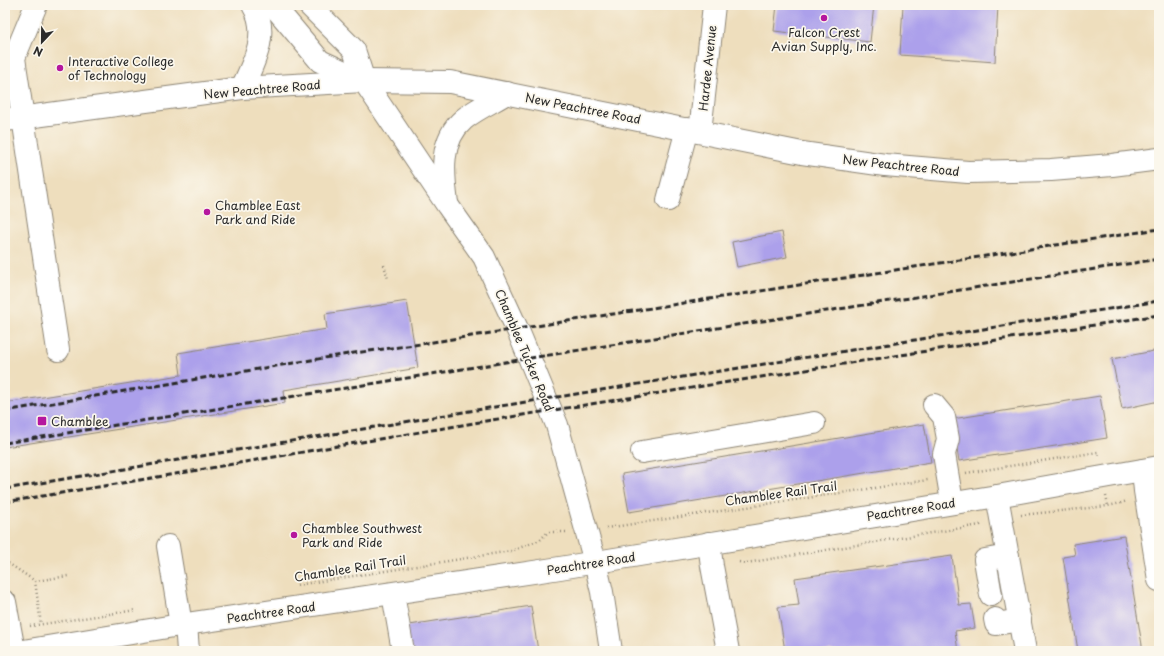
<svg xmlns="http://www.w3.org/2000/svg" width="1164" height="656" viewBox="0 0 1164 656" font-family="'Playpen Sans',sans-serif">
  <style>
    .building { fill: #aca0eb }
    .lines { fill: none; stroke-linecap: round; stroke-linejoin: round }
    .minor-casing { stroke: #8c8474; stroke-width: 24 }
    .major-casing { stroke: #8c8474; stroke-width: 24 }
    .path { stroke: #8c8474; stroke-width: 2.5; stroke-dasharray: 1 3; stroke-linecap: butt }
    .minor { stroke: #fff; stroke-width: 22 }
    .major { stroke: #fff; stroke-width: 22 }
    .rail { stroke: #2b2b2b; stroke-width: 3; stroke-dasharray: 6 3; stroke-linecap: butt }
    .poi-dot { fill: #b5179e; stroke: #fbf7ec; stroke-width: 1.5 }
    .labels { text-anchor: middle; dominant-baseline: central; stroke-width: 3.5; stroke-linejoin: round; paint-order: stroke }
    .poi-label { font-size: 12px; fill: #2b2b2b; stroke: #fbf7ec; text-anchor: start }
    .street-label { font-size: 12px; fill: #2b2b2b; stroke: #fbf7ec }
  </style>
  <rect width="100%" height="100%" fill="#fbf7ec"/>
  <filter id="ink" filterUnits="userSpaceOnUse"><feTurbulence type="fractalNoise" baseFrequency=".025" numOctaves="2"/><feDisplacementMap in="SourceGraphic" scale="8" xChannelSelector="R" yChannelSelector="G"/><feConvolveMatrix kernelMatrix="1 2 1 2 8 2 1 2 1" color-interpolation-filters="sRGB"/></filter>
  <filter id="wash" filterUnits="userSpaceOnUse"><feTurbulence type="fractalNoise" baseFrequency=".012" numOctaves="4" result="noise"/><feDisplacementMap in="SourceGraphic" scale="16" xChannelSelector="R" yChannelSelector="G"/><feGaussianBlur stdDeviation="0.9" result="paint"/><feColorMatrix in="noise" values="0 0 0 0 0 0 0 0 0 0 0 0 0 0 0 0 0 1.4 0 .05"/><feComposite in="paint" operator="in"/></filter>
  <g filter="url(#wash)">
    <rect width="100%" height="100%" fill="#eedebd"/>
    <g id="blocks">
      <g class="building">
        <path d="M777 5H874L870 42 774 31Z"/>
        <path d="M903 5H998L995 62 900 55Z"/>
        <path d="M782 232 787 257 737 267 732 242Z"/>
        <path d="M407 301 418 368 284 390 285 403 5 447V403L181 375 178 353 327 329 325 314Z"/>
        <path d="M1159 350V401L1122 409 1112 359Z"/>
        <path d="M1100 396 1107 438 959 461 952 419Z"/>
        <path d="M924 424 931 462 629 512 622 474Z"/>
        <path d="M1124 536 1143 651H1078L1063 557 1075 555 1073 544Z"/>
        <path d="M952 556 959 605 971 604 975 628 955 631 958 651H785L778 607 799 605 795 578Z"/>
        <path d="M531 606 538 651H407L403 626Z"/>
      </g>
    </g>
  </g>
  <g filter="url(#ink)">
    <use href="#blocks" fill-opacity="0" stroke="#8c8474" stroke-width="1"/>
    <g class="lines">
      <g class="minor-casing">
        <g id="minor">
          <path d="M36 5 14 58 58 350"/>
          <path d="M5 120 242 88 364 81 450 82 802 153 885 165 968 172 1051 170 1112 165 1159 159"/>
          <path d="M700 132 714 5"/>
          <path d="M668 200 687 129"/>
          <path d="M934 405 944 417 948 439 944 454 952 502"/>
          <path d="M642 452 814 423"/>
          <path d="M1143 470 1145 491 1159 580"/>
          <path d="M997 496 1025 651"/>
          <path d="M709 543 712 566 728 651"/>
          <path d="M168 546 181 625"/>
          <path d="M393 594 403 651"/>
          <path d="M991 595 985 560 1008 556"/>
          <path d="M5 602 14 651"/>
          <path d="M995 619 996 624 1020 620"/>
          <path d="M186 624 188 651"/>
          <path d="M23 651 186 624 560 568 997 496 1159 467"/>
        </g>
      </g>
      <g class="major-casing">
        <g id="major">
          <path d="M273 5 320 61 364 81"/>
          <path d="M309 5 354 50 364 81 448 206 484 257 519 333 557 425 595 562 602 592 611 651"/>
          <path d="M242 88C254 62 270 33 253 5"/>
          <path d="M447 203C443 174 439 140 464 119 476 109 494 101 507 93"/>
        </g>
      </g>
      <g class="path">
        <path d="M384 265 388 279"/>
        <path d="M966 473 1098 452 1099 458"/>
        <path d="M1106 496 1108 506"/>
        <path d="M1021 515 1108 506 1121 503 1127 501"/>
        <path d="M606 528 928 480"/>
        <path d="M5 561 35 581 41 624"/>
        <path d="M739 562 746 563 980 525 982 523"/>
        <path d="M35 581 68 576"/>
        <path d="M297 585 511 551 540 540 548 532H566"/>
        <path d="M30 626 136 610"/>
      </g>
      <use href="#minor" class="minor"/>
      <use href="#major" class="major"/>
      <g class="rail">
        <path d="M5 411 354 353 414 345 1159 229"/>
        <path d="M5 443 673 335 1159 259"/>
        <path d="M5 489 476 410 1159 301"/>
        <path d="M5 502C164 477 322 448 480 422 706 385 933 350 1159 315"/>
      </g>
    </g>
  </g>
  <g class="poi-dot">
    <circle cx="824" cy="18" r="4"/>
    <circle cx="60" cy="68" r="4"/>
    <circle cx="207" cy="212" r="4"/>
    <rect x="37" y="416" width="10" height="10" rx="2"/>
    <circle cx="294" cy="535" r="4"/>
  </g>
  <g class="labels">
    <g class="poi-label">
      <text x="824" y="32" text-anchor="middle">Falcon Crest<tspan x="824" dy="14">Avian Supply, Inc.</tspan></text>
      <text x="68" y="61">Interactive College<tspan x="68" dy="14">of Technology</tspan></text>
      <text x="215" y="205">Chamblee East<tspan x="215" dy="14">Park and Ride</tspan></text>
      <text x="51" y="421">Chamblee</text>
      <text x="302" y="528">Chamblee Southwest<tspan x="302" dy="14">Park and Ride</tspan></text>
    </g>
    <g class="street-label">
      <text transform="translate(707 68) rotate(-84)">Hardee Avenue</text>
      <text transform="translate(262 89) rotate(-5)">New Peachtree Road</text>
      <text transform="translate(583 108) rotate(11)">New Peachtree Road</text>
      <text transform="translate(901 165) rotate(6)">New Peachtree Road</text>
      <text transform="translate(525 350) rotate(67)">Chamblee Tucker Road</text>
      <text transform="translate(781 493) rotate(-8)">Chamblee Rail Trail</text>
      <text transform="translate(911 509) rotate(-9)">Peachtree Road</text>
      <text transform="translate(591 563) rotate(-9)">Peachtree Road</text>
      <text transform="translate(350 568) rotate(-9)">Chamblee Rail Trail</text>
      <text transform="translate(271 612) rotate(-8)">Peachtree Road</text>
    </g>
  </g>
  <rect width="1164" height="656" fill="none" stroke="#fbf7ec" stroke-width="20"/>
  <g transform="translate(42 42) rotate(202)" stroke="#fbf7ec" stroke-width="3" paint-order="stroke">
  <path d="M0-3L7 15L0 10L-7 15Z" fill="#2b2b2b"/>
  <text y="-6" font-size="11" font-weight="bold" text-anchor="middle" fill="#2b2b2b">N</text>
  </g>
</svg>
